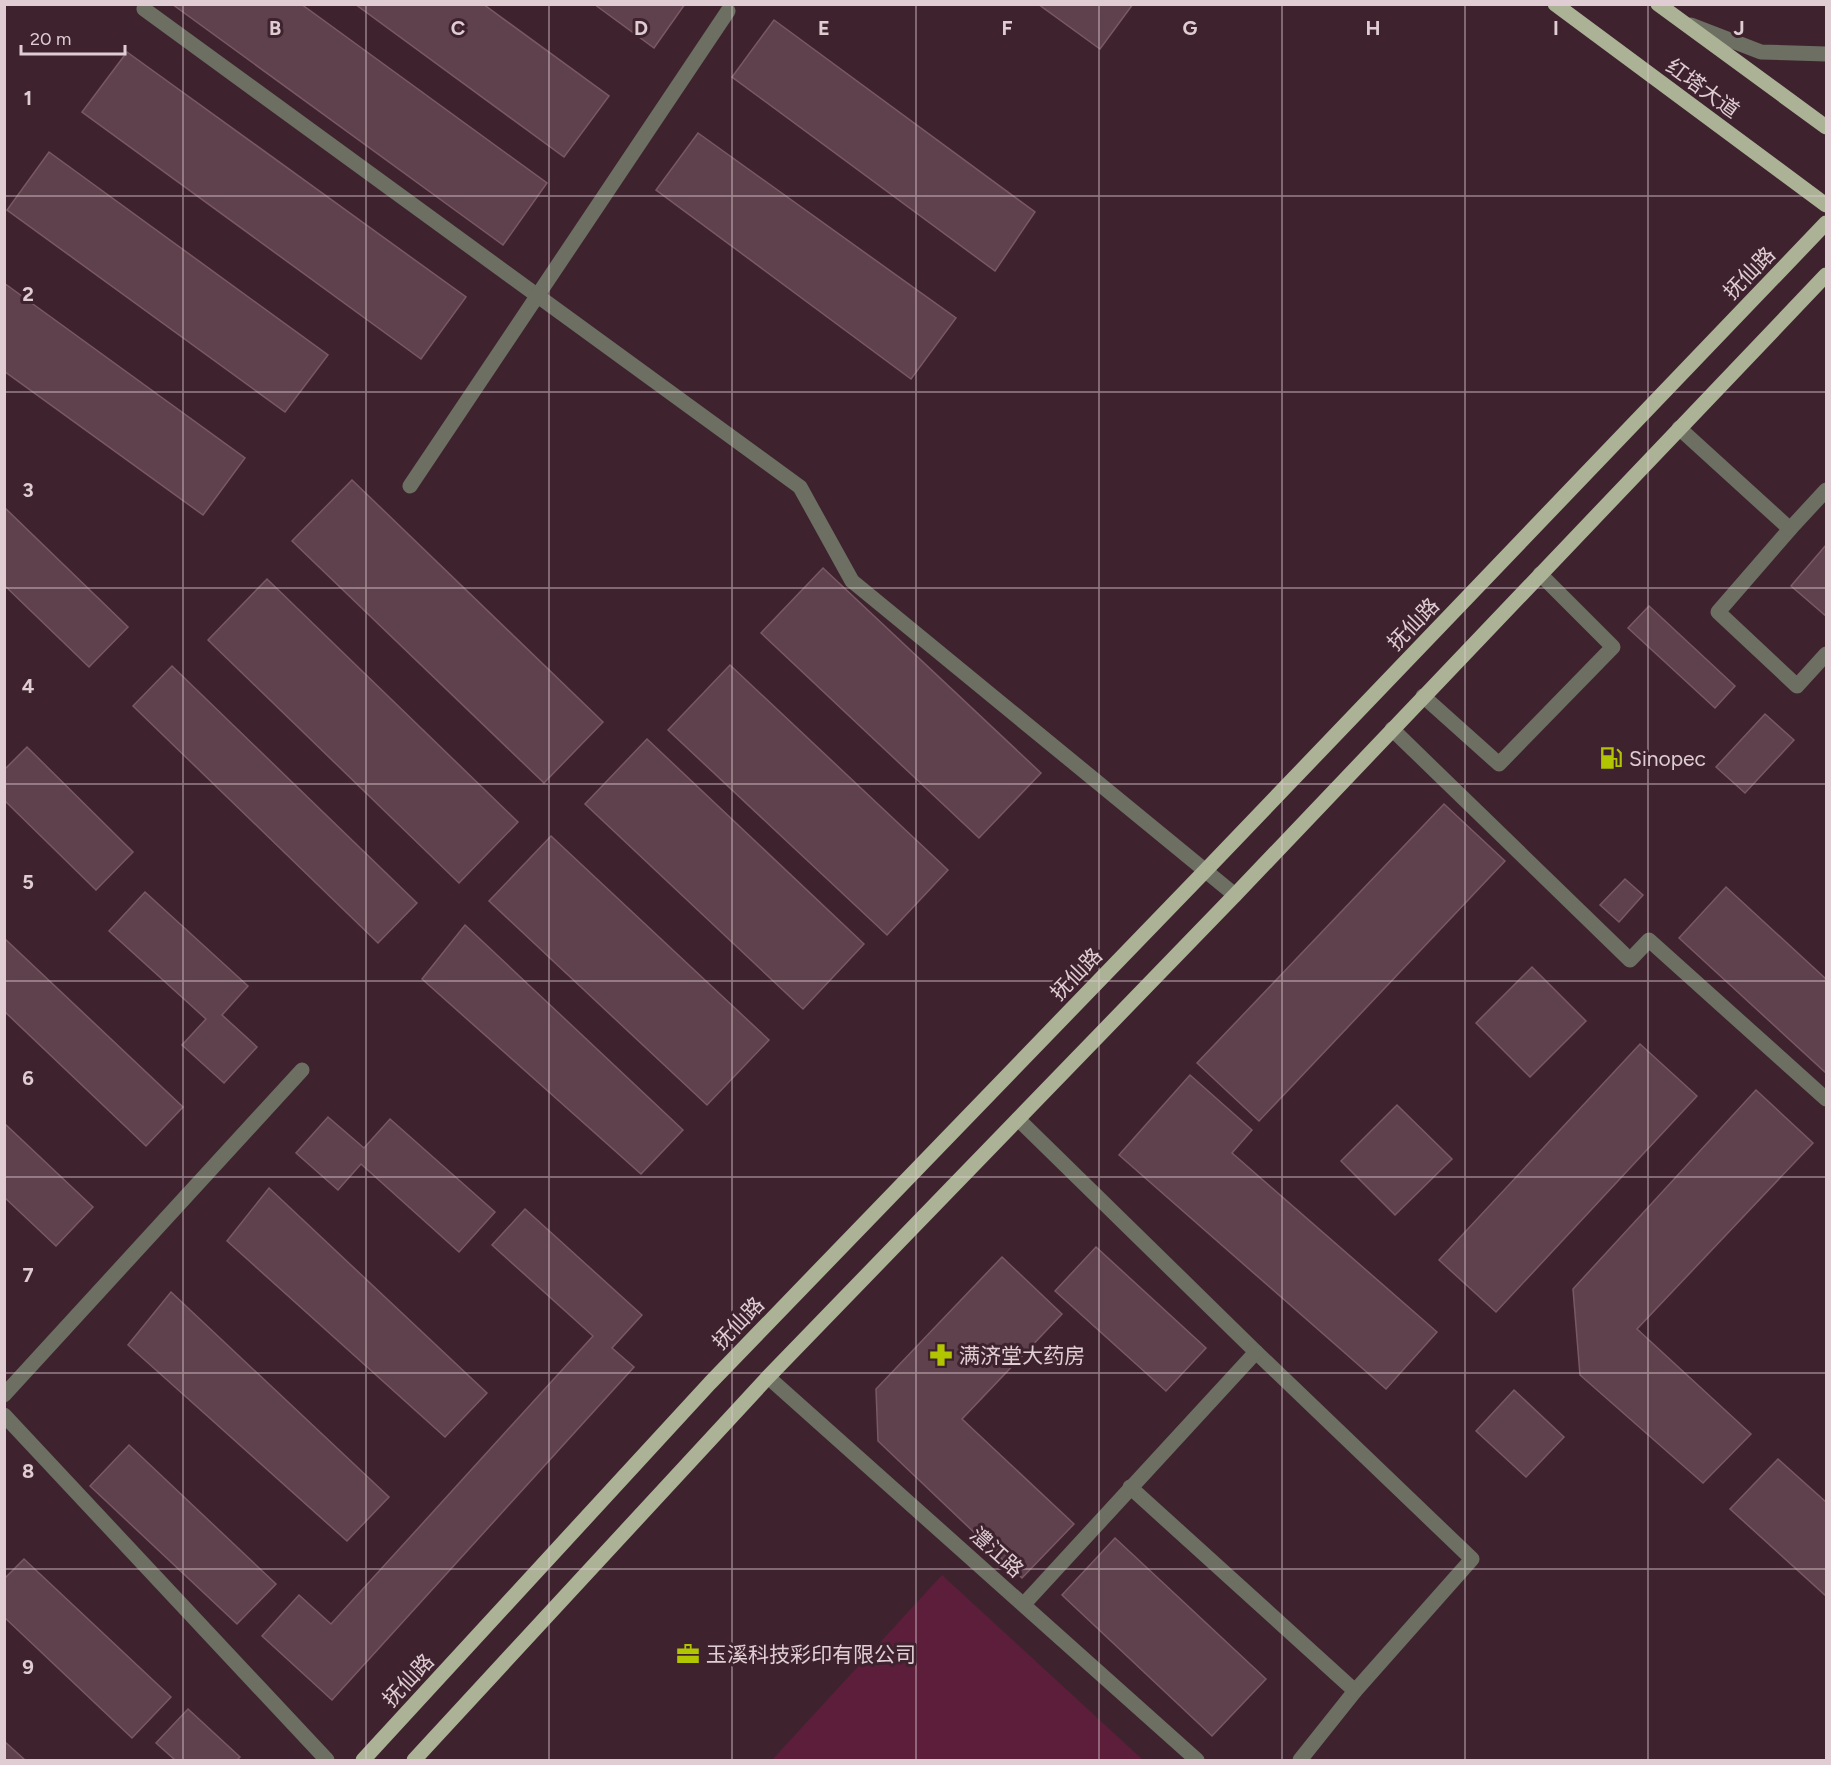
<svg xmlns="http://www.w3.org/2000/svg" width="1831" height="1765" viewBox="0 0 1831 1765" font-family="Figtree,'Noto Sans SC',sans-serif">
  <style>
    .green { fill: #5c1e3b }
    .building { fill: #5f414d; stroke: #795864; stroke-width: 1.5 }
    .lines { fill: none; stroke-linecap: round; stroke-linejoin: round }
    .minor { stroke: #6c6f62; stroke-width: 15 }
    .major { stroke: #acb296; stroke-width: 15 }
    .grid { fill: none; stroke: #e0cdd3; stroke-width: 1.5; stroke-opacity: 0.55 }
    .labels { text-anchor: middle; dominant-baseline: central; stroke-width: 6; stroke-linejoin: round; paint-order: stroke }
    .street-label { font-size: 21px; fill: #e0cdd3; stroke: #3e232e }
    .poi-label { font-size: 21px; fill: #e0cdd3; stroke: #3e232e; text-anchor: start }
    .grid-label { font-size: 20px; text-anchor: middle; font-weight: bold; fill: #e0cdd3; stroke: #3e232e; stroke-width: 6; stroke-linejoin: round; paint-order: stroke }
  </style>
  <rect width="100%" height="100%" fill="#3e232e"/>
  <path class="green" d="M942 1575 1143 1760H772Z"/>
  <g class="building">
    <path d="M172 4H301L547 183 503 245Z"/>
    <path d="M355 4H483L609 96 564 157Z"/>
    <path d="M594 4H685L654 48Z"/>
    <path d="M1038 4H1133L1100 49Z"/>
    <path d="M774 20 1035 212 995 271 732 77Z"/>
    <path d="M127 52 466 297 421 359 82 112Z"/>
    <path d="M698 133 956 318 911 379 656 190Z"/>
    <path d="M49 152 328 355 285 412 7 210Z"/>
    <path d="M4 283 245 458 203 515 4 371Z"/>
    <path d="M352 480 603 722 544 783 292 541Z"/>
    <path d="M4 507 128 627 89 667 4 585Z"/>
    <path d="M1826 545V616L1791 586Z"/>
    <path d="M823 568 1041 773 979 838 761 633Z"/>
    <path d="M267 579 518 822 459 883 208 640Z"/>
    <path d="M1649 606 1735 686 1715 708 1628 628Z"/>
    <path d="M730 665 948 870 887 935 668 730Z"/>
    <path d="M172 666 417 903 378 943 133 706Z"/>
    <path d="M1765 714 1794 740 1745 793 1716 767Z"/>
    <path d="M647 739 864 944 803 1009 585 804Z"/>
    <path d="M27 747 133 852 96 890 4 800V770Z"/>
    <path d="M1444 804 1505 861 1259 1121 1197 1063Z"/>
    <path d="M551 836 769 1040 707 1105 489 901Z"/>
    <path d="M1625 879 1643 895 1619 922 1600 905Z"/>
    <path d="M1726 887 1826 979V1073L1679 938Z"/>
    <path d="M145 892 248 986 222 1015 257 1047 224 1083 182 1045 206 1019 109 931Z"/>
    <path d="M465 925 683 1130 641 1174 422 979Z"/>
    <path d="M4 938 183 1107 146 1146 4 1011Z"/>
    <path d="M1532 967 1586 1021 1530 1077 1476 1023Z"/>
    <path d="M1640 1044 1697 1096 1496 1312 1439 1260Z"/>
    <path d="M1190 1075 1252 1130 1232 1153 1437 1332 1386 1389 1119 1155Z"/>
    <path d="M1756 1090 1813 1143 1637 1329 1751 1434 1703 1483 1580 1375 1573 1289Z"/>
    <path d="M1397 1105 1452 1159 1395 1215 1341 1161Z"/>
    <path d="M328 1117 364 1148 390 1119 495 1212 459 1252 361 1164 338 1190 296 1153Z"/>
    <path d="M4 1123 93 1207 56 1246 4 1197Z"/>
    <path d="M269 1188 487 1393 445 1437 227 1241Z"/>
    <path d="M525 1209 642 1315 612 1348 634 1367 332 1700 262 1636 299 1595 331 1624 593 1336 492 1245Z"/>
    <path d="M1096 1247 1206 1348 1166 1391 1055 1291Z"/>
    <path d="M1002 1257 1062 1314 962 1419 1074 1524 1022 1578 878 1441 876 1389Z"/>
    <path d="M171 1292 389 1497 347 1541 128 1345Z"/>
    <path d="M1514 1390 1564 1437 1526 1477 1476 1431Z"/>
    <path d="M129 1445 276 1584 237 1624 90 1486Z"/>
    <path d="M1778 1459 1826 1502V1596L1730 1509Z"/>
    <path d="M1115 1538 1266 1679 1212 1736 1062 1595Z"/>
    <path d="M24 1559 171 1697 132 1738 4 1617V1579Z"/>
    <path d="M188 1709 240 1757 237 1760H175L156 1743Z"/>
    <path d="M4 1741 25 1760H4Z"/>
  </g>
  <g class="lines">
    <g class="minor">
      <path d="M144 9 800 487 852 581 1235 895"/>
      <path d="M1691 25 1761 52 1826 54"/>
      <path d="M1679 428 1790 529 1718 612 1797 686 1826 654"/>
      <path d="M410 486 728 11"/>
      <path d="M1790 529 1826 490"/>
      <path d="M1423 696 1499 764 1613 647 1540 574"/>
      <path d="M1392 729 1630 960 1649 940 1826 1099"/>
      <path d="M1018 1119 1256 1352 1472 1559 1355 1691 1300 1760"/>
      <path d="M768 1377 1197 1760"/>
      <path d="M4 1395 302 1070"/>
      <path d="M4 1415 327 1760"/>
      <path d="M1130 1487 1355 1691"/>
      <path d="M1024 1604 1256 1352"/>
    </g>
    <g class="major">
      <path d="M1555 4 1826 205"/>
      <path d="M1658 4 1826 127"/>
      <path d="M363 1760 710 1383 1205 871 1826 223"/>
      <path d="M414 1760 768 1377 1235 895 1826 275"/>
    </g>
  </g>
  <path class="grid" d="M183 4V1760M366 4V1760M549 4V1760M732 4V1760M916 4V1760M1099 4V1760M1282 4V1760M1465 4V1760M1648 4V1760M4 196H1826M4 392H1826M4 588H1826M4 784H1826M4 981H1826M4 1177H1826M4 1373H1826M4 1569H1826"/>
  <defs>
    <g id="fuel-bare" transform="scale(1.8)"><path d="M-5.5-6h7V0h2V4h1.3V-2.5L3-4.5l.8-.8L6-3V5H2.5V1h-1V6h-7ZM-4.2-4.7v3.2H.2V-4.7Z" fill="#b1c500" stroke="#3e232e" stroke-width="2.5" paint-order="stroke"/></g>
    <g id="pharmacy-bare" transform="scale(1.8)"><path d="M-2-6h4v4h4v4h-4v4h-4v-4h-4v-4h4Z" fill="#b1c500" stroke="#3e232e" stroke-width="2.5" paint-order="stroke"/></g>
    <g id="office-bare" transform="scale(1.8)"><path d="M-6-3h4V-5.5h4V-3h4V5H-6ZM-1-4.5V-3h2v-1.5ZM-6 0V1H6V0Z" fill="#b1c500" stroke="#3e232e" stroke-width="2.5" paint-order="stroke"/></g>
  </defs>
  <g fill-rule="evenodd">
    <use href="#fuel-bare" x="1611" y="758"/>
    <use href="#pharmacy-bare" x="941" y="1355"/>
    <use href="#office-bare" x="688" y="1654"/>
  </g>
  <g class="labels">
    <g class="street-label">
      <text transform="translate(1703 88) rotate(36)">红塔大道</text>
      <text transform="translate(1749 273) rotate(-46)">抚仙路</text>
      <text transform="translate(1413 624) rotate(-46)">抚仙路</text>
      <text transform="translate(1076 974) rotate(-46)">抚仙路</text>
      <text transform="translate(738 1323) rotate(-46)">抚仙路</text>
      <text transform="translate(997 1552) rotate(42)">澧江路</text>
      <text transform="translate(408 1680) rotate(-47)">抚仙路</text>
    </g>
    <g class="poi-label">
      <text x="1629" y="758">Sinopec</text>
      <text x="959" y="1355">满济堂大药房</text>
      <text x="706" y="1654">玉溪科技彩印有限公司</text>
    </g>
  </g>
  <g class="grid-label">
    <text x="275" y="35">B</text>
    <text x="458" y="35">C</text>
    <text x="641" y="35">D</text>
    <text x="824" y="35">E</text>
    <text x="1007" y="35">F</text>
    <text x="1190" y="35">G</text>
    <text x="1373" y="35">H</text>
    <text x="1556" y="35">I</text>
    <text x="1739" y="35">J</text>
    <text x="28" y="105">1</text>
    <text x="28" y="301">2</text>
    <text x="28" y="497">3</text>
    <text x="28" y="693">4</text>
    <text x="28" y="889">5</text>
    <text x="28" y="1085">6</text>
    <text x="28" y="1282">7</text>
    <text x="28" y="1478">8</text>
    <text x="28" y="1674">9</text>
  </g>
  <rect width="1831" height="1765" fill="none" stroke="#e0cdd3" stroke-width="12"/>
  <path d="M21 45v9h104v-9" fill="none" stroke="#e0cdd3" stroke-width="3"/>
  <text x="30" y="45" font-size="18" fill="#e0cdd3" stroke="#3e232e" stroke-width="4.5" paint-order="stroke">20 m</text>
</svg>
